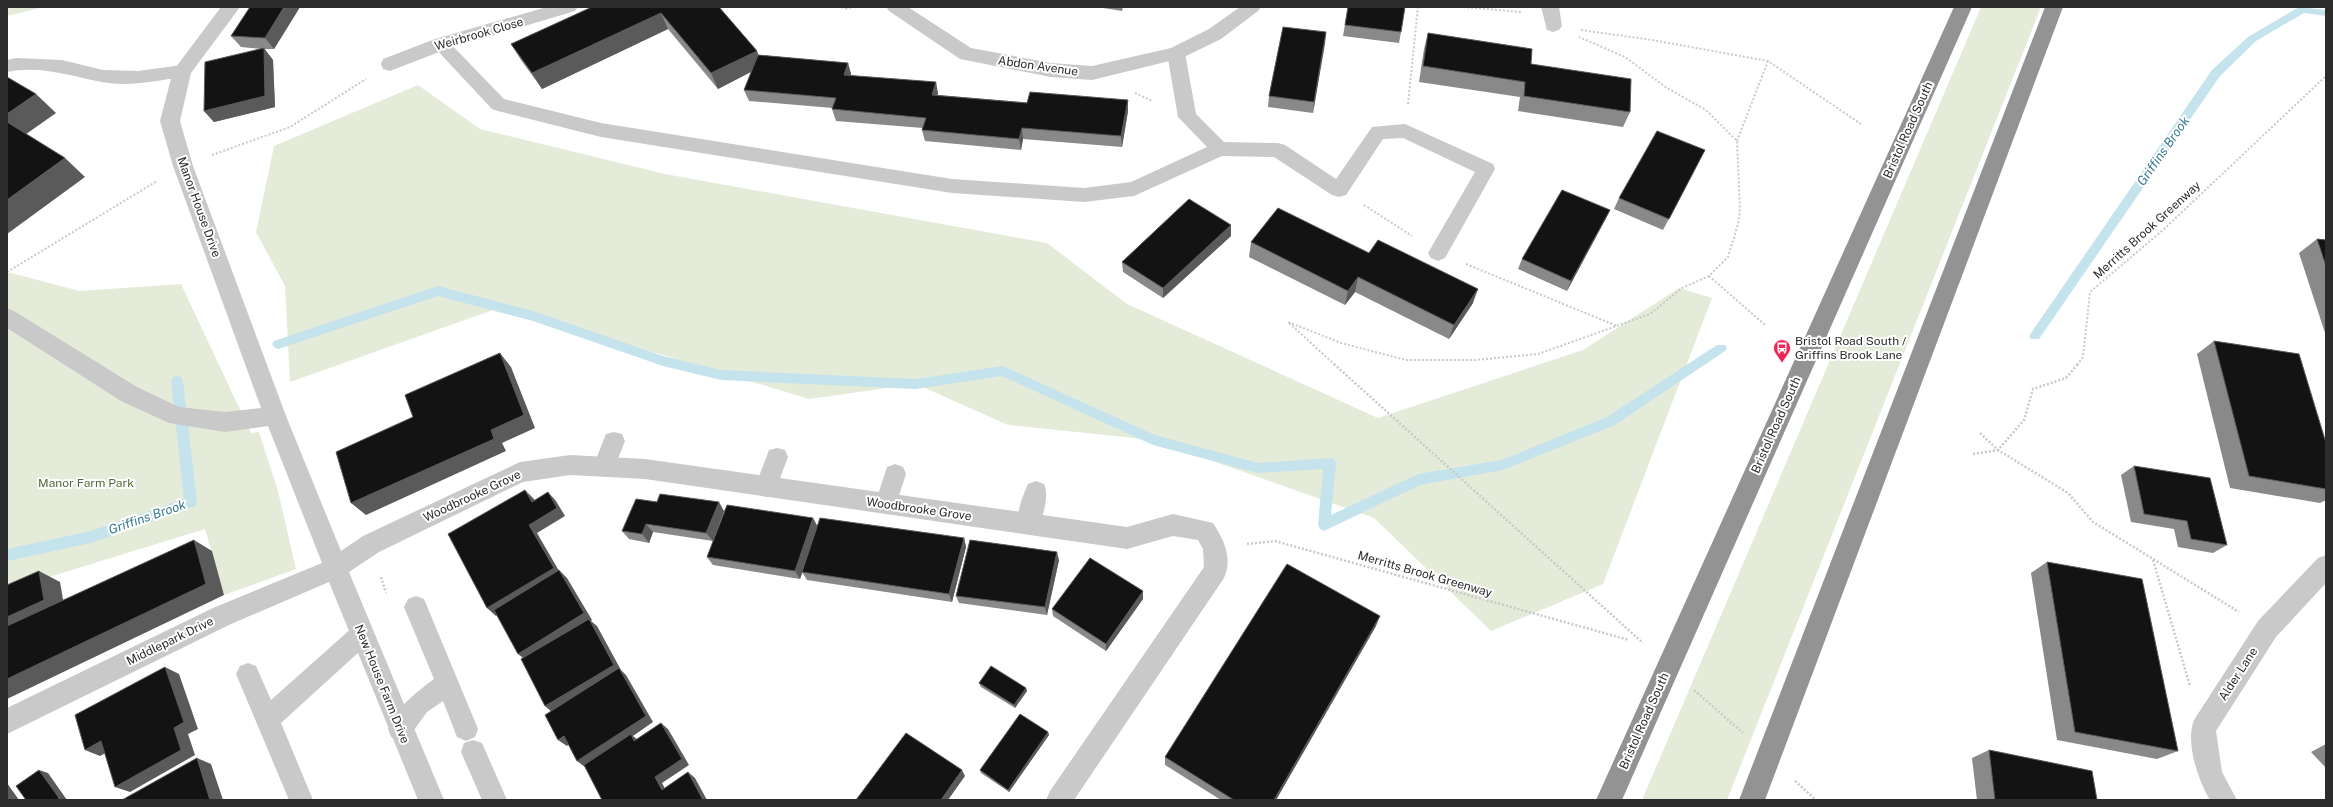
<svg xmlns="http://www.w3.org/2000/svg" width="2333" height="807" viewBox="0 0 2333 807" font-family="'Public Sans',sans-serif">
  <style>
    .green { fill: #e5ebd9 }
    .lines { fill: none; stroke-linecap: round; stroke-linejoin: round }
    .stream { fill: #c4e3ec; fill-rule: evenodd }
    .path-far1 { stroke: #c9c9c9; stroke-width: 2; stroke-dasharray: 2 2; stroke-linecap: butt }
    .path { stroke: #c9c9c9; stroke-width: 2.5; stroke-dasharray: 2 2; stroke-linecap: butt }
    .lane { fill: #c9c9c9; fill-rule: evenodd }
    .street { fill: #c9c9c9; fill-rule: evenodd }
    .highway { fill: #939393; fill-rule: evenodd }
    .wall { fill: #898989 }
    .shaded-wall { fill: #5a5a5a }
    .building { fill: #131313; stroke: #5a5a5a }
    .labels { text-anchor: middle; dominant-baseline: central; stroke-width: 4; stroke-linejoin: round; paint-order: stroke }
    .street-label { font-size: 12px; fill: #2c2c2c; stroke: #fff }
    .poi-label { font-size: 12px; fill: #2c2c2c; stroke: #fff; text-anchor: start }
    .park-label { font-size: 12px; fill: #576939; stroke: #fff }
    .water-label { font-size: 13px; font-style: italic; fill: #387c91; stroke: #fff }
  </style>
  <rect width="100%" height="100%" fill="#fff"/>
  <g class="green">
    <path d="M7 7H44L7 16Z"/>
    <path d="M1981 7H2041L1727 800H1642Z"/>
    <path d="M418 85 480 129 665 174 1047 243 1127 304 1378 418 1583 350 1679 288 1712 298 1603 584 1491 631 1374 518 1153 440 1008 425 916 384 809 399 533 316 493 310 290 382 285 286 256 232 274 146Z"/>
    <path d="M7 272 80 291 181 284 251 433 259 432 278 491 296 569 224 595 205 529 7 590Z"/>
  </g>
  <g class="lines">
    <g class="stream">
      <path d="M2299 7 2326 10V16L2304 13 2256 41 2220 76 2039 339H2031L2029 336 2031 333 2212 70 2248 37Z"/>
      <path d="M438 286 533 311 663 356 721 370 916 379 1003 366 1155 435 1258 463 1330 458 1334 459 1336 463 1331 515 1418 474 1502 460 1607 417 1717 345H1725L1727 348 1725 351 1615 425 1503 470 1420 485 1324 531 1320 529 1318 525 1323 469 1258 473 1153 445 1002 376 916 389 721 380 663 366 533 321 438 296 278 349 274 347 272 344 274 341Z"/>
      <path d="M177 376 181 377 183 381 197 502 195 506 91 543 7 561V549L91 531 184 499 171 381 173 377Z"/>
    </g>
    <g class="path-far1">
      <path d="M842 7 845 9 854 7"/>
      <path d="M1463 7 1521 12"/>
      <path d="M1581 30 1652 40 1768 61 1861 124"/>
      <path d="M1135 93 1152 101"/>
      <path d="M1408 104 1418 7"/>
      <path d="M1737 141 1768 61"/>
      <path d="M212 155 290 127 366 79"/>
      <path d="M1364 205 1412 236"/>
      <path d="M1466 264 1617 326"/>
      <path d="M7 272 157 181"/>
      <path d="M1709 276 1765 325"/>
      <path d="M1335 365 1288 322 1341 343 1406 360H1476L1538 354 1650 314 1682 288 1709 276 1728 257 1738 224 1740 209 1737 141 1706 110 1667 88 1625 57 1579 37"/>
      <path d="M2077 365 2083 357 2090 292 2163 230 2326 76"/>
    </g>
    <g class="path">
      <path d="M1334 364 1643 643"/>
      <path d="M1980 433 1998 450 2068 493 2093 522 2239 612"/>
      <path d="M1973 454 1998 450 2024 420 2033 389 2066 378 2078 364"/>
      <path d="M1247 544 1275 541 1629 640"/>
      <path d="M2153 560 2190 686"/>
      <path d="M381 577 386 593"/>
      <path d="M1694 690 1743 733"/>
      <path d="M1795 781 1816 800"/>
    </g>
    <g class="lane">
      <path d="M441 38 447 40 504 99 601 123 952 179 1084 188 1131 182 1207 147 1178 117 1167 53 1170 49 1176 47 1182 49 1185 53 1196 114 1224 142 1278 143 1285 145 1336 179 1372 127 1405 124 1493 164 1495 169 1445 258 1438 261 1431 258 1428 253 1475 172 1403 138 1383 139 1346 195 1339 197 1332 195 1274 157 1222 156 1134 196 1084 202 952 193 601 137 498 111 492 109 435 48 432 44 435 40Z"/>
      <path d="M16 58 62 60 103 70 138 71 182 65 188 66 191 71 188 76 182 77C156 81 128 87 102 82 71 76 39 65 7 72V60Z"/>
      <path d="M614 432 622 434 625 441 612 474 604 477 596 474 593 467 606 434Z"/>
      <path d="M777 448 785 450 788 457 774 494 766 497 758 494 755 487 769 450Z"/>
      <path d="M895 464 903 467 906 474 894 511 886 514 878 511 875 504 887 467Z"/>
      <path d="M1036 481 1044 484C1050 497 1042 519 1036 531L1028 534 1020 531C1014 518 1022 497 1028 484Z"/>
      <path d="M416 596 424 599 478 729 475 737 466 741 457 737 443 701 427 712 409 737 400 741 391 737 388 729C397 707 415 693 434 679L404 607 408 599Z"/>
      <path d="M362 623 370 626 374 634 370 642 281 723 313 800H289L236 674 240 666 248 663 256 666 271 700 354 626Z"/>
      <path d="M473 740 482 743 507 800H482L461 752 464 743Z"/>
    </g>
    <g class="street">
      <path d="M221 7H240L191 73 180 121 193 166 286 416 341 551 363 536 520 462 570 455 645 459 1127 527 1173 514 1213 523C1224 540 1233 558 1224 578L1074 800H1046L1050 791 1204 567 1203 549 1198 540 1173 536 1127 549 645 479 570 475 523 482 379 552 349 572 444 800H418L329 582 231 624 7 734V708L213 608 322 563 268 426 225 432 169 423 121 401 7 328V308L14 311 137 387 179 407 225 412 261 408 173 166 160 121 173 71Z"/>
      <path d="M547 7H578L575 11 447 49 390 71 383 69 381 64 383 59 435 39Z"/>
      <path d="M886 7H908L971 48 1051 63 1092 66 1171 48 1209 29 1240 7H1261L1258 11 1221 39 1182 58 1092 80 1051 77 960 59 889 11Z"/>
      <path d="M1541 7H1559L1562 26 1559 30 1553 32 1547 30Z"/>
      <path d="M2326 555V583L2276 637 2216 731 2222 772 2237 800H2210C2198 780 2185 742 2194 720L2258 621 2318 558Z"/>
    </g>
    <g class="highway">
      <path d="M1954 7H1972L1622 800H1596Z"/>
      <path d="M2045 7H2063L1765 800H1739Z"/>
    </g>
  </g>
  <g class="wall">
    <path d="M250 7H300L274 49H264L273 60 275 107 214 122 204 111 262 49 241 47 231 36Z"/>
    <path d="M592 7H719L757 51 758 55 848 63 851 74V75L938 93V95L1128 111 1122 147 1023 139 1021 150 925 141 922 130 923 128 836 121 832 109 833 108 749 101 744 90 751 72 718 89 668 29 542 89 521 60 511 44Z"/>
    <path d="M1097 7H1123L1122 11Z"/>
    <path d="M1348 7 1401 32 1399 43 1343 36Z"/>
    <path d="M1326 32 1313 113 1268 107 1269 96Z"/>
    <path d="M1428 33 1531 64 1630 112 1623 127 1518 111 1520 97 1419 82 1424 49Z"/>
    <path d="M1705 150 1663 230 1614 209 1619 198Z"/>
    <path d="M1610 210 1605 220 1567 291 1518 269 1522 259Z"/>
    <path d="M1231 225V236L1163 298 1123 272 1122 262Z"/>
    <path d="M2317 239 2326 240V336L2299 253Z"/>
    <path d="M1251 242 1369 253 1473 303 1449 339 1355 292 1345 305 1249 257Z"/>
    <path d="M2214 341 2326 443V500L2320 503 2230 488 2197 354Z"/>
    <path d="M2134 466 2227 545 2213 553 2178 547 2174 529 2131 522 2121 475Z"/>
    <path d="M657 502 724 511 713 541 653 532 649 543 629 539 622 531Z"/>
    <path d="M818 526 964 538 966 547 952 602 807 580 802 572 807 559 800 579 713 565 707 557Z"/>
    <path d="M1059 560 1047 615 959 603 956 596Z"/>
    <path d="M2047 562 2178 751 2157 759 2057 740 2031 573Z"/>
    <path d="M1143 591V599L1106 651 1053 616 1052 609Z"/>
    <path d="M1376 626 1276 800H1221L1165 765V757Z"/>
    <path d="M979 683 1026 688 1027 691 1015 708 981 687Z"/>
    <path d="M1048 732 1049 735 1009 792 981 773 980 770Z"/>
    <path d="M2326 744V768L2311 752Z"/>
    <path d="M1989 750 2097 800H1977L1972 758Z"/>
  </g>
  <g class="shaded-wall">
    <path d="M284 7H300L274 49 265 38Z"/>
    <path d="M661 13 668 29 542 89 532 73Z"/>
    <path d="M1326 32 1325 44 1313 113 1314 102Z"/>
    <path d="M264 48 273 60 275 107 214 122 204 111Z"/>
    <path d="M757 51 762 66 718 89 711 73Z"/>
    <path d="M848 63 851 74 848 86 844 75Z"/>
    <path d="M936 82 938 93 935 106 932 95Z"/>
    <path d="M36 94 56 113 22 137 7 124V114Z"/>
    <path d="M1128 100V111L1122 147 1121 136Z"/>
    <path d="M1022 128 1023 139 1021 150 1019 139Z"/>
    <path d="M65 158 85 177 7 234V200Z"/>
    <path d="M1610 210 1605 220 1567 291 1571 281Z"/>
    <path d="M1231 225V236L1163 298V288Z"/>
    <path d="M1358 277 1355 292 1345 305 1348 291Z"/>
    <path d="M1478 289 1473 303 1449 339 1454 325Z"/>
    <path d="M500 353 511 367 535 428 502 443 506 451 366 515 351 503 491 430Z"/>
    <path d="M525 490 534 499 540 510 532 502Z"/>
    <path d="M548 492 556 501 565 516 537 533 562 576 496 616 487 608 529 525Z"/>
    <path d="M719 502 724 511 713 541 706 533Z"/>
    <path d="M813 518 818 527 800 579 795 571Z"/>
    <path d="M646 524 653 532 649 543 642 534Z"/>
    <path d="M964 538 966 547 952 602 949 594Z"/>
    <path d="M194 540 212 551 224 595 7 699V679Z"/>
    <path d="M1057 552 1059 560 1047 615 1045 607Z"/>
    <path d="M559 570 567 578 592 620 591 621 597 626 621 670 626 675 653 722 633 736 638 740 585 767 577 761 553 713 545 706 527 661 518 654Z"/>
    <path d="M39 571 60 582 65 611 7 641V617Z"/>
    <path d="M1143 591V599L1106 651V644Z"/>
    <path d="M1380 616 1376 626 1276 800H1274Z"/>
    <path d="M165 667 179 674 198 729 188 734 195 755 130 792 115 787 174 728Z"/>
    <path d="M1026 688 1027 691 1015 708 1014 705Z"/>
    <path d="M661 723 668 729 689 765 662 783 669 796 662 790 655 777Z"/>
    <path d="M1048 732 1049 735 1009 792 1008 790Z"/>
    <path d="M564 736 572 742 567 746 558 740Z"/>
    <path d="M101 741 117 747 100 756 85 750Z"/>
    <path d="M197 758 211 764 223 800H210Z"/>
    <path d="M39 770 48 773 67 800H57Z"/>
    <path d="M962 770 965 776 948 800H941Z"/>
    <path d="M688 772 695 778 707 800H703Z"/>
    <path d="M7 783 19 800H7Z"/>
  </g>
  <g class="building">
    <path d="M250 7H284L265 38 231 36Z"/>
    <path d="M592 7H719L757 51 711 73 661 13 532 73 511 44Z"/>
    <path d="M1348 7H1405L1401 32 1345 25Z"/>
    <path d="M1283 27 1326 32 1314 102 1269 96Z"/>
    <path d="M1428 33 1532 49 1531 64 1631 79 1630 112 1524 96 1525 82 1423 66Z"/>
    <path d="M264 48 265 96 204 111 205 62Z"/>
    <path d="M758 55 848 63 844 75 936 82 932 95 1027 103 1030 92 1128 100 1121 136 1022 128 1019 139 922 130 926 118 832 109 836 98 744 90Z"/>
    <path d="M7 77 36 94 7 114Z"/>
    <path d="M7 122 65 158 7 200Z"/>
    <path d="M1657 131 1705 150 1669 219 1619 198Z"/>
    <path d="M1562 190 1610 210 1571 281 1522 259Z"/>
    <path d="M1189 199 1231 225 1163 288 1122 262Z"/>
    <path d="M1278 208 1369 253 1378 240 1478 289 1454 325 1358 277 1348 291 1251 242Z"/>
    <path d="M2317 239 2326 240V266Z"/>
    <path d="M2214 341 2299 354 2326 443V489L2249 476Z"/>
    <path d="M500 353 524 415 491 430 494 439 351 503 336 452 413 417 405 395Z"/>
    <path d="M2134 466 2210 478 2227 545 2191 539 2187 521 2144 514Z"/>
    <path d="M525 490 532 502 548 492 557 508 529 525 554 568 487 608 448 534Z"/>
    <path d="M660 494 719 502 706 533 646 524 642 534 622 531 636 499 657 502Z"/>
    <path d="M727 505 813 518 795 571 707 557Z"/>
    <path d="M820 518 964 538 949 594 802 572Z"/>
    <path d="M194 540 206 584 7 679V626Z"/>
    <path d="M970 540 1057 552 1045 607 956 596Z"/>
    <path d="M1090 558 1143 591 1106 644 1052 609Z"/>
    <path d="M2047 562 2142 579 2178 751 2075 732Z"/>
    <path d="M1287 564 1380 616 1274 800H1234L1165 757Z"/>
    <path d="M559 570 584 613 518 654 494 610Z"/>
    <path d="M39 571 44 600 7 617V585Z"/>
    <path d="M589 619 614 665 545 706 521 659Z"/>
    <path d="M991 666 1026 688 1014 705 979 683Z"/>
    <path d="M165 667 184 722 174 728 181 750 115 787 101 741 85 750 75 715Z"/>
    <path d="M619 668 646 716 577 761 564 736 558 740 545 715Z"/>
    <path d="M1020 714 1048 732 1008 790 980 770Z"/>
    <path d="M661 723 682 759 655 777 662 790 688 772 703 800H602L584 765 631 734 634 741Z"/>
    <path d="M906 733 962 770 941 800H856Z"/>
    <path d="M1989 750 2092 771 2097 800H1995Z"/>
    <path d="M197 758 210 800H122Z"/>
    <path d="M39 770 59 798 57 800H26L16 786Z"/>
  </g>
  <defs>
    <g id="bus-pin" transform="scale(0.9)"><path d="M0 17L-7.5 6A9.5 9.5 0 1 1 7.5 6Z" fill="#eb2754" stroke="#fff"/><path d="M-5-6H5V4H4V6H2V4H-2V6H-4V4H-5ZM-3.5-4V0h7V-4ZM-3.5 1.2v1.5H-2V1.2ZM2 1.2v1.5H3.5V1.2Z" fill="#fff"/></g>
  </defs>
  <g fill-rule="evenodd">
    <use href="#bus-pin" x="1782" y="348"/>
  </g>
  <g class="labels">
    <g class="street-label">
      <text transform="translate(479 34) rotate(-16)">Weirbrook Close</text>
      <text transform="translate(1038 66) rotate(8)">Abdon Avenue</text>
      <text transform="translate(1908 130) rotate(-66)">Bristol Road South</text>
      <text transform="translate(199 207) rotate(70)">Manor House Drive</text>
      <text transform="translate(2147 230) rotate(-42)">Merritts Brook Greenway</text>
      <text transform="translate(1776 425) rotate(-66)">Bristol Road South</text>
      <text transform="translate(472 496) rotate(-25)">Woodbrooke Grove</text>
      <text transform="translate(919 509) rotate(8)">Woodbrooke Grove</text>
      <text transform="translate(1425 574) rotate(16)">Merritts Brook Greenway</text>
      <text transform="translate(170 641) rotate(-26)">Middlepark Drive</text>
      <text transform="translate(2238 674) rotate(-57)">Alder Lane</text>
      <text transform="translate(382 684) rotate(68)">New House Farm Drive</text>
      <text transform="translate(1644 721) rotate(-66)">Bristol Road South</text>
    </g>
    <g class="poi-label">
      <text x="1795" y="341">Bristol Road South /<tspan x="1795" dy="14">Griffins Brook Lane</tspan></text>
    </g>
    <g class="park-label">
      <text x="86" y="483">Manor Farm Park</text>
    </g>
    <g class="water-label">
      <text transform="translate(2163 151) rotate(-55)">Griffins Brook</text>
      <text transform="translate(147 517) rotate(-19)">Griffins Brook</text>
    </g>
  </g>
  <rect width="2333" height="807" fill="none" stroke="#2c2c2c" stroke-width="16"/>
</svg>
